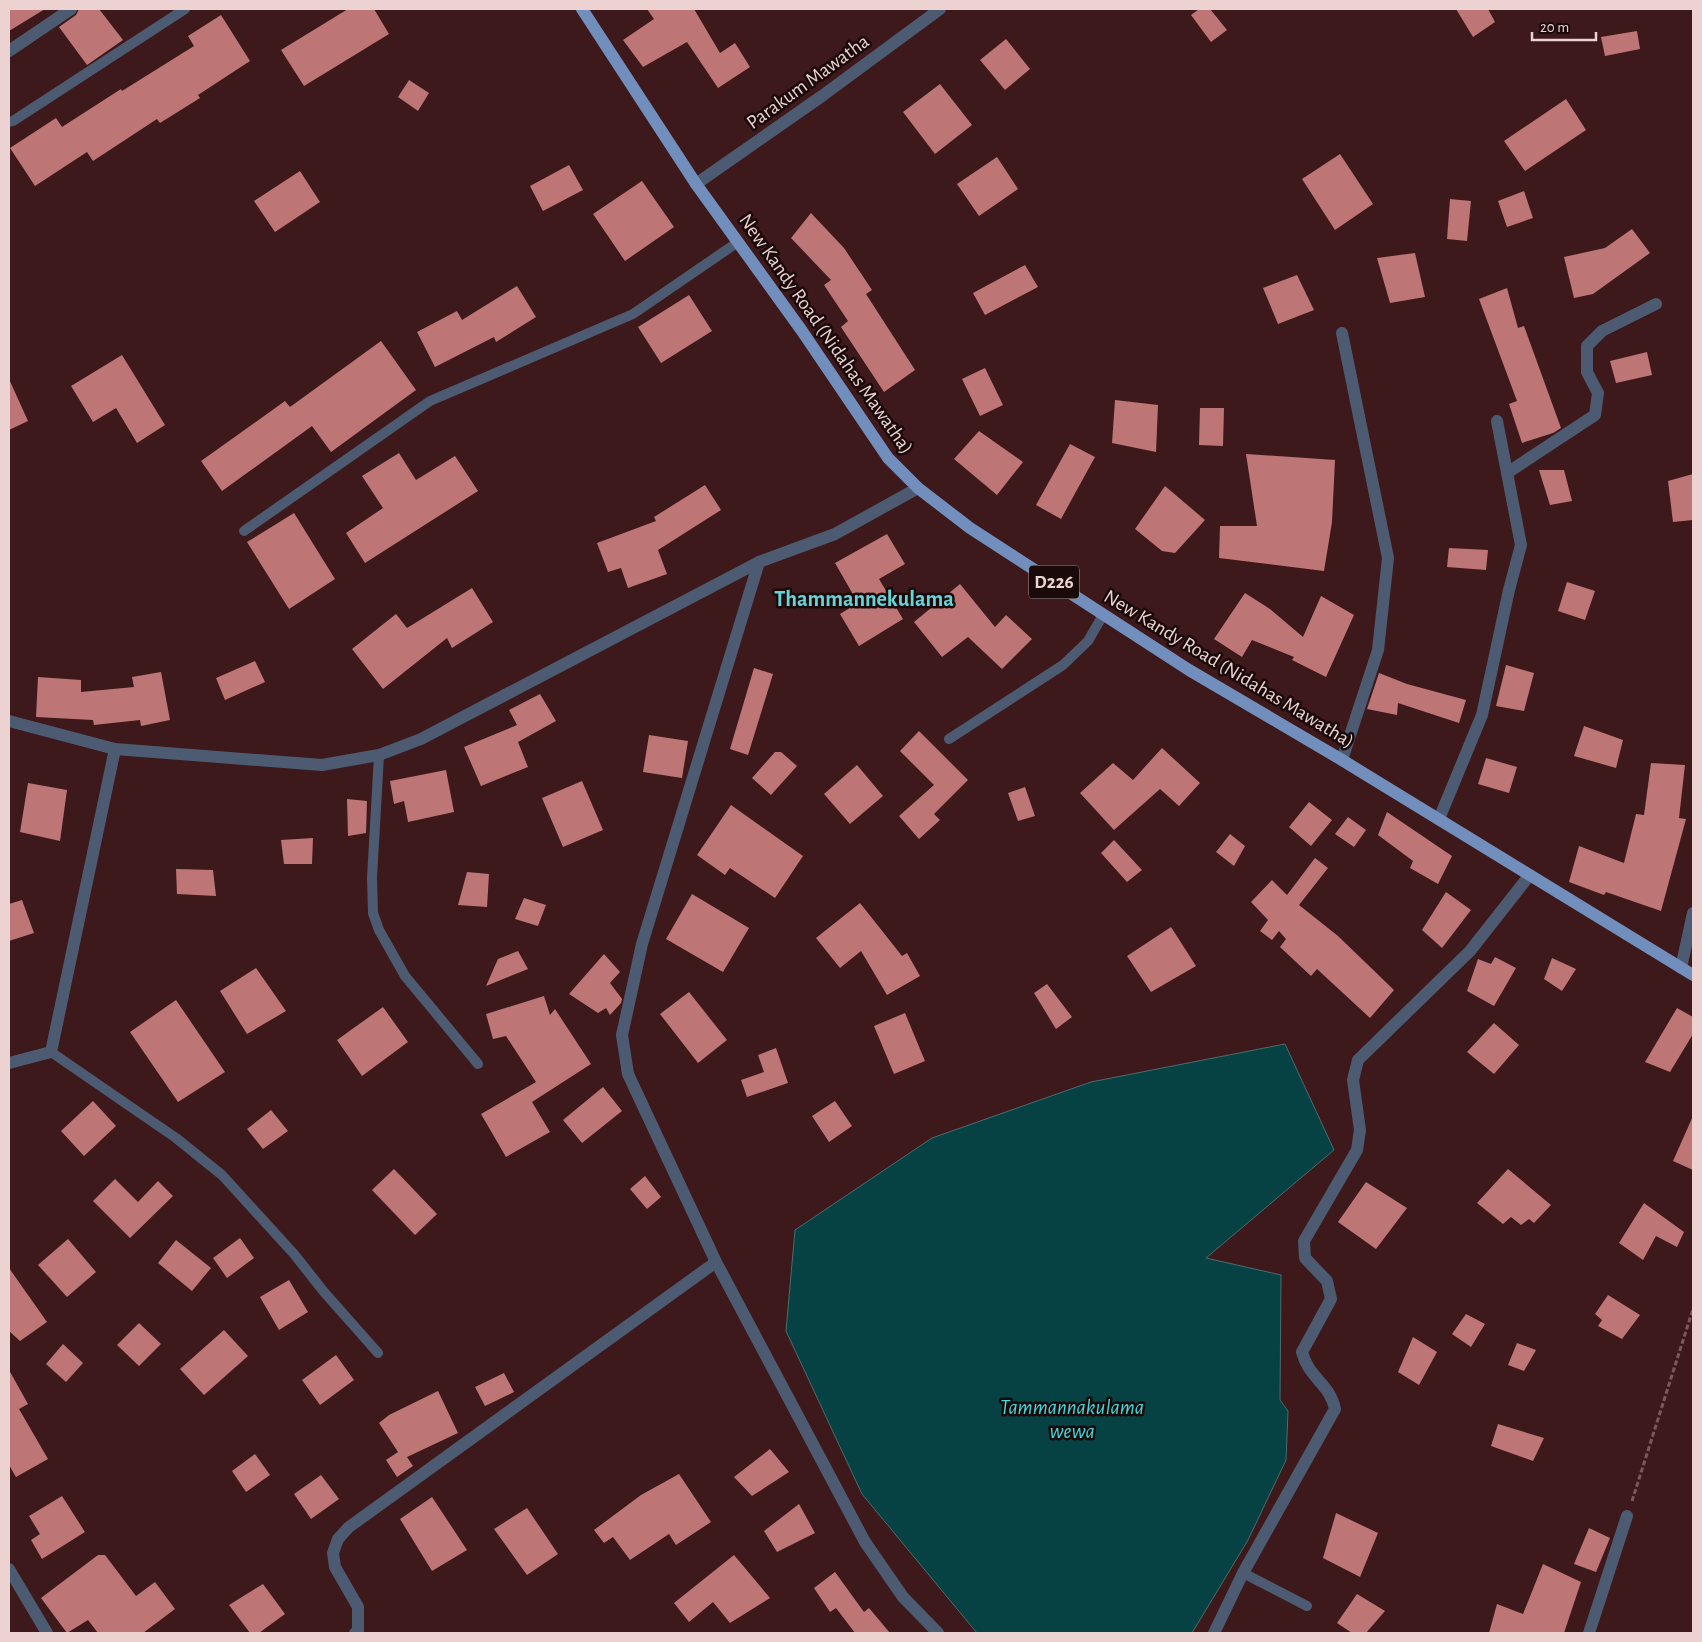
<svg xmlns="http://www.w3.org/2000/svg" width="1702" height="1642" viewBox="0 0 1702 1642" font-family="'Alegreya Sans',sans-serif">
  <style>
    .water { fill: #064143; stroke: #4b6d6e }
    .building { fill: #be7576 }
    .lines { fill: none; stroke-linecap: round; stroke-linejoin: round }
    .path { stroke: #79595a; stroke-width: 3; stroke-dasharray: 5 2.5; stroke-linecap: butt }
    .service { stroke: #4c5b71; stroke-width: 10 }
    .minor { stroke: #4c5b71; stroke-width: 12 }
    .primary { stroke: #718ebd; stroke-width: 12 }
    .labels { text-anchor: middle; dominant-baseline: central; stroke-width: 5; stroke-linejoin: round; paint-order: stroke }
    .shield { fill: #1a0a0a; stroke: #ad9796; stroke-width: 1 }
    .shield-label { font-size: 19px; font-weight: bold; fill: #ecd3d2 }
    .street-label { font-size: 20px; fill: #ecd3d2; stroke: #1a0a0a }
    .water-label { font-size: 21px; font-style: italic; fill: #44d9df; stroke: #1a0a0a }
    .quarter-label { font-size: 22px; font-weight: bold; fill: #66d3d8; stroke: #1a0a0a }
  </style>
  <rect width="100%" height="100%" fill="#3d191b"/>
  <path class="water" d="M1285 1044 1334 1150 1206 1258 1281 1275 1280 1400 1288 1411 1286 1460 1248 1540 1192 1633H977L862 1494 786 1331 795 1230 932 1138 1091 1082Z"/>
  <g class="building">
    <path d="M9 9H45L9 31Z"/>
    <path d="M79 9H99L123 40 87 65 59 27 76 15Z"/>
    <path d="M348 9H374L389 34 304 86 281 50Z"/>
    <path d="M647 9H694L720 53 735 43 750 67 718 88 687 42 643 67 623 40 654 19Z"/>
    <path d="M1199 9H1210L1227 30 1211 42 1191 15Z"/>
    <path d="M1456 9H1488L1495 22 1473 37Z"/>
    <path d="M221 15 250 61 198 95 200 98 160 123 157 119 93 161 87 152 35 186 10 148 56 118 62 127 121 89 122 91 194 46 188 36Z"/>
    <path d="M1637 31 1640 49 1605 56 1601 37Z"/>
    <path d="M1006 39 1030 69 1005 90 980 60Z"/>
    <path d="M409 80 429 93 418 111 398 97Z"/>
    <path d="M940 84 972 125 935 154 903 112Z"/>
    <path d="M1566 99 1586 130 1525 171 1504 141Z"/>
    <path d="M1340 154 1373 204 1335 230 1302 179Z"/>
    <path d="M997 157 1018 189 979 216 957 184Z"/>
    <path d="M569 165 583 190 543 211 530 186Z"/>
    <path d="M300 171 320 202 275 232 254 201Z"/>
    <path d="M642 181 674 227 625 261 593 214Z"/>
    <path d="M1524 191 1533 218 1507 227 1498 201Z"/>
    <path d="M1450 199 1471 201 1467 241 1447 239Z"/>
    <path d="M811 213 844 248 872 290 866 294 915 370 884 392 841 327 848 321 824 285 831 280 791 238Z"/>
    <path d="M1632 229 1650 253 1593 294 1574 298 1564 257 1605 248Z"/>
    <path d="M1415 253 1425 297 1390 303 1377 258Z"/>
    <path d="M1025 265 1038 287 985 315 973 293Z"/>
    <path d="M1297 275 1314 310 1278 324 1263 288Z"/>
    <path d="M517 286 536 317 496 342 494 337 435 367 417 332 457 311 462 320Z"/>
    <path d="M1507 288 1518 328 1524 326 1561 428 1553 433 1522 443 1509 404 1517 401 1479 299Z"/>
    <path d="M689 295 712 331 661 363 638 327Z"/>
    <path d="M381 341 416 390 331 452 312 426 222 491 201 461 285 401 290 407Z"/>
    <path d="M1647 352 1652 375 1616 383 1610 361Z"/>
    <path d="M122 355 165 425 137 443 116 408 93 422 71 386Z"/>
    <path d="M985 368 1003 405 980 416 962 379Z"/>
    <path d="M9 379 28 421 9 430Z"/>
    <path d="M1115 400 1158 405 1156 452 1112 443Z"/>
    <path d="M1200 408H1224L1223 446 1199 445Z"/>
    <path d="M979 431 1023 462 997 495 954 459Z"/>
    <path d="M1070 444 1095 457 1061 519 1036 505Z"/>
    <path d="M399 453 416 480 455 456 478 491 365 563 346 533 383 508 362 476Z"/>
    <path d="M1246 454 1335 460 1332 522 1324 571 1219 558 1220 526H1257Z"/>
    <path d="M1539 470H1564L1572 501 1550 505Z"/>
    <path d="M1693 474V520L1673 522 1668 481Z"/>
    <path d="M705 485 721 510 658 550 667 574 628 588 621 568 608 572 597 543 656 521 654 517Z"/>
    <path d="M1165 486 1205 520 1175 553 1162 551 1135 529Z"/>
    <path d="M294 513 335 579 289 609 247 542Z"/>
    <path d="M887 534 905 564 879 579 903 619 859 646 840 614 858 603 835 563Z"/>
    <path d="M1449 548 1488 550 1486 570 1447 567Z"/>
    <path d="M1567 582 1595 591 1585 620 1558 611Z"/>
    <path d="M960 584 995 627 1006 615 1032 639 1002 669 968 637 942 657 914 622Z"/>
    <path d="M472 588 493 622 452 648 447 638 383 689 352 649 396 614 407 628Z"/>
    <path d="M1245 593 1270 609 1303 637 1321 596 1354 615 1326 677 1292 660 1294 657 1252 640 1242 657 1214 639Z"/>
    <path d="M255 661 265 682 225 700 216 678Z"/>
    <path d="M1506 665 1534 673 1524 711 1496 706Z"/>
    <path d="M754 668 773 674 748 755 730 749Z"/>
    <path d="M161 672 170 720 141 726 140 720 94 725 93 720 36 717 38 677 81 680V692L134 687 132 677Z"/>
    <path d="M1379 673 1407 684 1466 700 1459 723 1398 703 1397 715 1367 709Z"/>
    <path d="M540 694 556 721 518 742 528 767 481 786 464 747 517 725 509 710Z"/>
    <path d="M1584 726 1623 740 1616 768 1574 756Z"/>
    <path d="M919 731 968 780 934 814 940 820 919 839 899 816 934 785 900 751Z"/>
    <path d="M649 735 688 741 682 778 643 772Z"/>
    <path d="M1162 748 1200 783 1179 806 1160 789 1114 830 1080 793 1113 763 1133 780Z"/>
    <path d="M775 752H781L797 766 771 795 752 778Z"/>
    <path d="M1486 758 1517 767 1509 793 1478 784Z"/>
    <path d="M1651 763 1685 765 1679 818 1686 819 1661 911 1606 892 1604 895 1569 882 1579 846 1624 863 1636 814 1644 815Z"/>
    <path d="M857 765 883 796 850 824 824 794Z"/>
    <path d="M446 770 454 812 408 822 404 801 394 804 390 781Z"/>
    <path d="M582 781 603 830 563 847 542 798Z"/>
    <path d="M28 783 67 790 60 841 20 832Z"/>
    <path d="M1025 787 1035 816 1018 821 1008 793Z"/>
    <path d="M347 799 367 801 366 833 348 836Z"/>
    <path d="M1309 802 1332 820 1311 846 1289 827Z"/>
    <path d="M731 805 803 856 775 898 730 868 725 875 697 855Z"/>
    <path d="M1387 812 1452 856 1438 884 1410 868 1413 861 1378 835Z"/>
    <path d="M1348 817 1366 830 1354 847 1335 834Z"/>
    <path d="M1230 834 1245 846 1234 866 1216 852Z"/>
    <path d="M313 838 312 864H284L281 840Z"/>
    <path d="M1114 840 1142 870 1127 882 1101 853Z"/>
    <path d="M1315 858 1328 868 1299 905 1338 936 1394 990 1370 1018 1317 969 1311 976 1280 947 1286 939 1279 931 1272 940 1260 931 1268 920 1251 902 1272 880 1287 895Z"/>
    <path d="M176 869 213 870 216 896 177 894Z"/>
    <path d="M467 872 489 874 487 907 458 905Z"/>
    <path d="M1446 892 1471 910 1442 948 1422 930Z"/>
    <path d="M692 894 749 928 723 972 666 939Z"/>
    <path d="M524 898 546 905 538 926 515 919Z"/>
    <path d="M22 900 34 933 9 941V904Z"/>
    <path d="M860 903 902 956 907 953 920 976 887 995 861 951 840 968 816 938Z"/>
    <path d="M1171 927 1196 966 1151 992 1127 956Z"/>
    <path d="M518 951 528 969 486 986 498 959Z"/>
    <path d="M604 954 620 972 610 983 622 999 621 1003 610 1015 606 1008 598 1013 569 994Z"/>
    <path d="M1495 957 1516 968 1494 1006 1467 991 1478 959 1491 964Z"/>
    <path d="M1552 958 1576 969 1562 991 1544 979Z"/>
    <path d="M256 968 286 1011 247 1034 220 991Z"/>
    <path d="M1047 984 1072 1017 1056 1029 1034 993Z"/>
    <path d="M689 992 727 1040 698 1063 660 1014Z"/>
    <path d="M544 996 550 1015 555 1009 591 1064 532 1102 550 1132 506 1157 481 1114 536 1082 506 1036 493 1039 486 1014Z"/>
    <path d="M176 1000 225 1072 178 1102 130 1032Z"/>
    <path d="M383 1007 408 1042 362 1076 337 1040Z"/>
    <path d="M1677 1008 1693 1017V1034L1670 1072 1645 1062Z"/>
    <path d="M905 1013 925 1061 894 1074 874 1026Z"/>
    <path d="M1494 1023 1519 1045 1494 1074 1467 1052Z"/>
    <path d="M776 1048 788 1083 747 1097 741 1080 764 1072 758 1055Z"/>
    <path d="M603 1087 622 1111 582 1143 563 1120Z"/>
    <path d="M93 1101 116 1126 84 1156 61 1131Z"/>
    <path d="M835 1101 852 1126 829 1142 812 1116Z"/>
    <path d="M271 1110 288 1131 263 1149 247 1129Z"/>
    <path d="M1693 1116V1170L1673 1161Z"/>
    <path d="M394 1169 437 1214 415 1235 372 1190Z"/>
    <path d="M1508 1169 1551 1205 1534 1223 1529 1219 1521 1225 1511 1217 1503 1224 1477 1203Z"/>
    <path d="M645 1176 661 1197 647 1209 630 1189Z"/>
    <path d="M115 1179 138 1202 158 1181 173 1196 130 1238 93 1201Z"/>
    <path d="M1366 1182 1407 1208 1376 1249 1338 1222Z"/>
    <path d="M1644 1203 1684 1232 1677 1247 1656 1236 1643 1260 1619 1243Z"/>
    <path d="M240 1238 254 1258 227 1278 213 1258Z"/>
    <path d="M68 1239 96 1272 67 1297 38 1265Z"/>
    <path d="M176 1240 211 1268 192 1291 158 1263Z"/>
    <path d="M9 1268 47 1322 20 1341 9 1331Z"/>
    <path d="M289 1280 308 1312 279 1330 260 1297Z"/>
    <path d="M1608 1295 1640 1315 1622 1339 1598 1326 1602 1320 1595 1314Z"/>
    <path d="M1466 1314 1485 1324 1471 1347 1452 1334Z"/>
    <path d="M139 1323 161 1344 139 1366 117 1345Z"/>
    <path d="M224 1330 248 1356 204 1395 180 1369Z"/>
    <path d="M1413 1337 1437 1352 1419 1385 1398 1372Z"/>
    <path d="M1517 1343 1536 1350 1524 1371 1508 1365Z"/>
    <path d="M63 1344 83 1363 66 1382 46 1364Z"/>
    <path d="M336 1355 354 1380 320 1405 302 1380Z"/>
    <path d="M9 1370 28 1404 19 1409 48 1459 16 1477 9 1465Z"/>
    <path d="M504 1373 514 1392 485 1406 475 1387Z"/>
    <path d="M438 1391 458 1433 407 1457 413 1466 397 1477 386 1460 398 1452 379 1423 389 1415Z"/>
    <path d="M1498 1424 1544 1438 1533 1461 1491 1446Z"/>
    <path d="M770 1449 789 1472 752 1496 734 1477Z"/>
    <path d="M255 1454 270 1475 246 1492 232 1471Z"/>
    <path d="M679 1474 711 1522 676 1545 669 1534 630 1560 613 1537 604 1543 594 1530 641 1495Z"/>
    <path d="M321 1475 339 1499 311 1519 294 1494Z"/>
    <path d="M62 1496 85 1532 42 1559 31 1540 40 1534 29 1516Z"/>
    <path d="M432 1497 467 1550 432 1571 400 1519Z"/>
    <path d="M799 1504 815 1533 777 1552 764 1531Z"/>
    <path d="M527 1508 558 1554 527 1575 494 1529Z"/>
    <path d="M1336 1513 1378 1533 1360 1577 1323 1558Z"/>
    <path d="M1589 1528 1610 1538 1596 1572 1574 1564Z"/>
    <path d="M98 1555H105L136 1596 155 1582 175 1609 143 1633H98L88 1620 67 1633 41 1598Z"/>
    <path d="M734 1555 770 1598 730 1623 713 1602 689 1622 674 1603Z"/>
    <path d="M1543 1564 1581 1582 1564 1633H1489L1497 1604 1523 1614Z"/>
    <path d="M835 1572 864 1612 869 1608 890 1633H855L836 1608 830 1612 814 1588Z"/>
    <path d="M263 1584 285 1614 259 1633H250L229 1605Z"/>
    <path d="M1357 1594 1385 1611 1366 1633H1352L1337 1623Z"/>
  </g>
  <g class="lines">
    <path class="path" d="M1632 1501 1693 1309"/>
    <g class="service">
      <path d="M9 122 13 121 185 9"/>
      <path d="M244 531 430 401 633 314 738 242"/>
      <path d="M949 739 1063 665 1088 641 1103 615"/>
      <path d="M379 755 372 878 373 913 379 930 405 976 478 1064"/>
      <path d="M51 1052 176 1138 222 1175 294 1254 324 1292 378 1353"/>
      <path d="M1243 1573 1307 1606"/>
    </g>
    <g class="minor">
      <path d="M9 51 71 9"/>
      <path d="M696 184 822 96 940 9"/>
      <path d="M1342 333 1388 558 1378 650 1342 760"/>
      <path d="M1507 473 1595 415 1598 393 1587 372V346L1602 331 1656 304"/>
      <path d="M759 562 642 944 622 1035 628 1074 716 1262 865 1542 903 1597 938 1633"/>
      <path d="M9 721 115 749 322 765 379 755 421 739 759 562 835 534 918 488"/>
      <path d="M1439 819 1482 715 1509 590 1521 545 1497 421"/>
      <path d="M1681 968 1693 913"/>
      <path d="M9 1063 51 1052 115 749"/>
      <path d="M9 1569 47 1633"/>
      <path d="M355 1633 358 1631V1607L335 1567 333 1553 338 1539 349 1527 716 1262"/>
      <path d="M1214 1633 1243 1573 1335 1409C1329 1382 1309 1379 1302 1352L1331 1299 1327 1281 1305 1258 1304 1241 1357 1150 1360 1130 1353 1080 1358 1060 1470 951 1529 876"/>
      <path d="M1589 1633 1627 1516"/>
    </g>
    <path class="primary" d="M582 9 696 184 802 331 888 458 918 488 970 528 1189 670 1342 760 1693 975"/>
  </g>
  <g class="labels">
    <rect class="shield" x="1029" y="565.5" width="50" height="33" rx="4"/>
    <g class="shield-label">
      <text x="1054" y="582">D226</text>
    </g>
    <g class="street-label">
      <text transform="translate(808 82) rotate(-36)">Parakum Mawatha</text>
      <text transform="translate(826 334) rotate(55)">New Kandy Road (Nidahas Mawatha)</text>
      <text transform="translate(1229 669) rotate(31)">New Kandy Road (Nidahas Mawatha)</text>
    </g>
    <g class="water-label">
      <text x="1072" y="1407">Tammannakulama<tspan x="1072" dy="24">wewa</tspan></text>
    </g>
    <g class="quarter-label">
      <text x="864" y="599">Thammannekulama</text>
    </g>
  </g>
  <rect width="1702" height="1642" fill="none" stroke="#ecd3d2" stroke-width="20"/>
  <path d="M1532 32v8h64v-8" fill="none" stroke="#ecd3d2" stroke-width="2.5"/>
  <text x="1540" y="32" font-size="15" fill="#ecd3d2" stroke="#1a0a0a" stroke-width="4" paint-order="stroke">20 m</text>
</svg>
